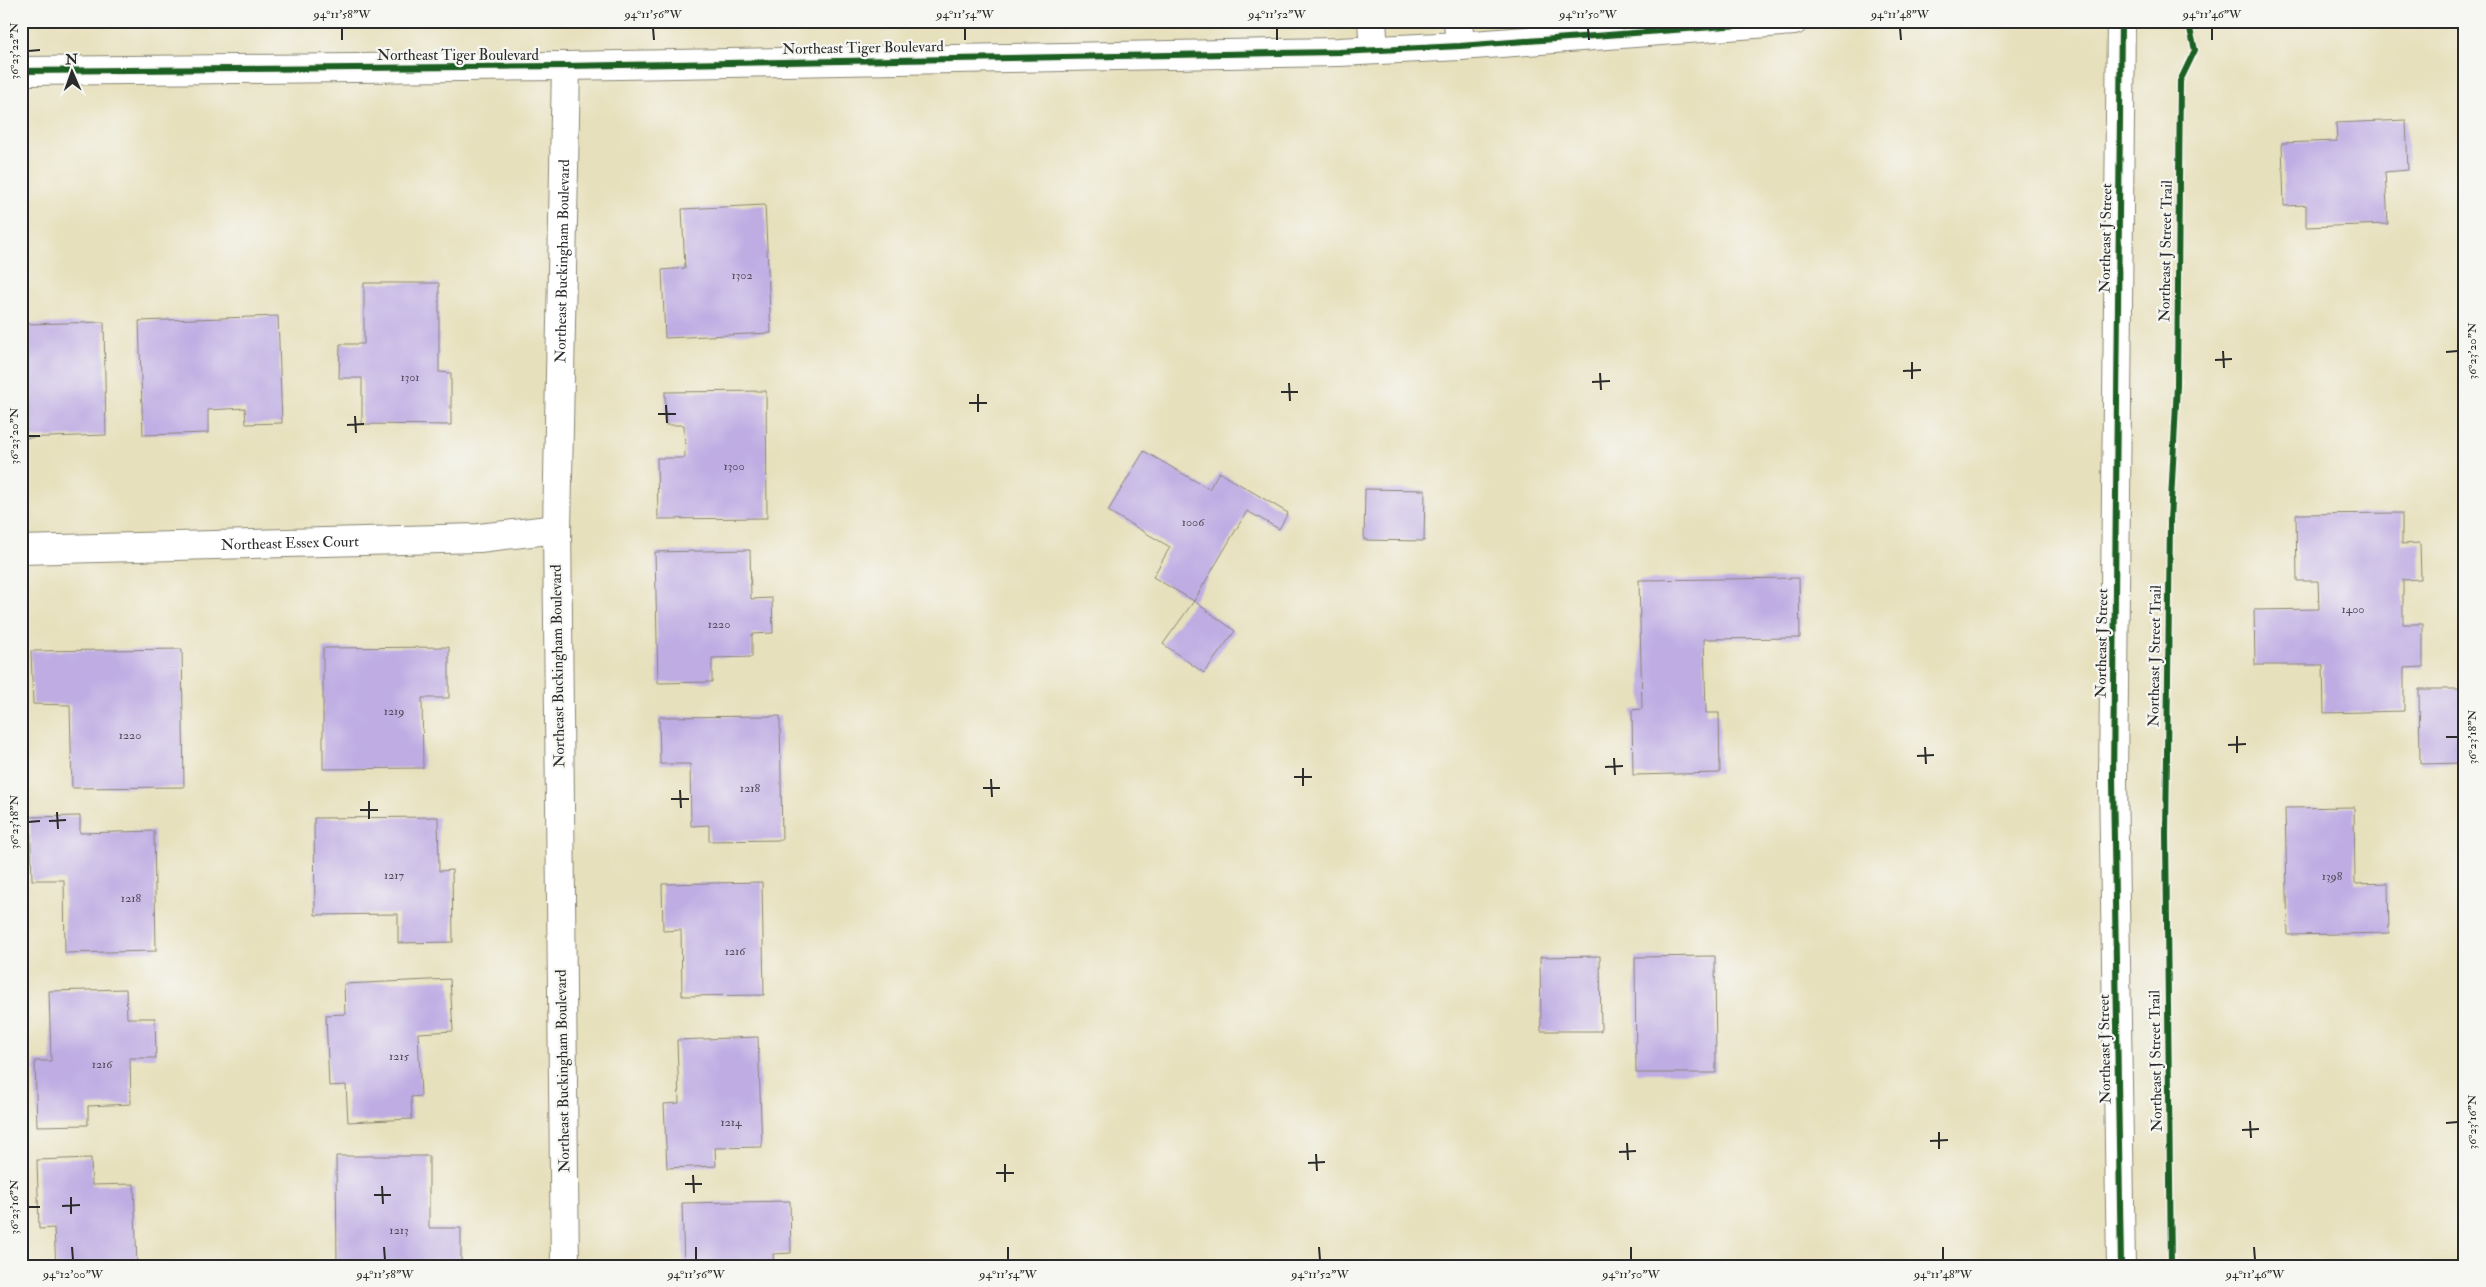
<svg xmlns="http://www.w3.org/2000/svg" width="2486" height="1287" viewBox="0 0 2486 1287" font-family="'IM FELL Double Pica',serif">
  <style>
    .building { fill: #beace3 }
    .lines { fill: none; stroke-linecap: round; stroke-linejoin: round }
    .minor-casing { stroke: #898674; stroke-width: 30 }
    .minor { stroke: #fff; stroke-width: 28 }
    .cycleway-casing { stroke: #f6f6f2; stroke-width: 9 }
    .cycleway { stroke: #1b5e20; stroke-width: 6 }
    .ticks { fill: none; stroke: #2b2b2b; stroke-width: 2 }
    .labels { text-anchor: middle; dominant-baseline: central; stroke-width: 4.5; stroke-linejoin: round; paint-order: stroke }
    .number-label { font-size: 12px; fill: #504b59 }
    .street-label { font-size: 15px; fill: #2b2b2b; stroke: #f6f6f2 }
    .neatline { fill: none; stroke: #2b2b2b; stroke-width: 2 }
    .ticks-label { font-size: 12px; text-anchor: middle; fill: #2b2b2b }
  </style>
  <rect width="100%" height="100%" fill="#f6f6f2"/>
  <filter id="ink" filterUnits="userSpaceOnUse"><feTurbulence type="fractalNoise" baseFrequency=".02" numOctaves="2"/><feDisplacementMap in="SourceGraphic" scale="10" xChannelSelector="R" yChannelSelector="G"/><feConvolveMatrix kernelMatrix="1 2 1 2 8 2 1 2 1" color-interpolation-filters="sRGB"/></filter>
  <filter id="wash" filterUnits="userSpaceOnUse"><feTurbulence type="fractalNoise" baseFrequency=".0096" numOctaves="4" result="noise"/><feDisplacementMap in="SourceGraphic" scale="20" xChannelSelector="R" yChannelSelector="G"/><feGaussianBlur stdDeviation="1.12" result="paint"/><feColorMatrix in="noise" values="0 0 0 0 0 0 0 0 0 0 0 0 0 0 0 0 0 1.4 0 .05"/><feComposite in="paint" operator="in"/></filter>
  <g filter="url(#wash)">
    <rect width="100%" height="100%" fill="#e7e0bc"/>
    <g id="blocks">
      <g class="building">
        <path d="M2406 120 2408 170 2385 172 2388 224 2306 227V205L2284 206 2282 143 2337 141 2336 123Z"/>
        <path d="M765 205 771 333 665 338 662 270 685 268 682 209Z"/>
        <path d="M364 283H439V372L451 373V425L362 424V378H339L340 344H364Z"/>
        <path d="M27 308V324L104 322 106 435 21 438V309Z"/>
        <path d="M278 316 282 423 246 424 245 408 208 410V433L143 435 139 321Z"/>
        <path d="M766 391 767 518 658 519 657 458H685L684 425H666L665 392Z"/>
        <path d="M1144 451 1209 489 1219 472 1288 513 1279 529 1247 511 1194 601 1153 577 1170 547 1108 511Z"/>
        <path d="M1365 489 1425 490 1424 541 1364 540Z"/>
        <path d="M2402 513V544L2420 543 2421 579 2403 580V624H2423V667L2404 668V711L2324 713 2323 665H2255L2254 610 2319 609 2318 581H2297L2296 514Z"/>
        <path d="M750 550 751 599 772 598 773 633 752 634V657L712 658V682L658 683 655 552Z"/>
        <path d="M1799 578 1800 638 1704 639 1706 713H1719L1720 773 1633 775 1632 710 1642 709 1639 580Z"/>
        <path d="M1194 601 1235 631 1204 673 1163 644Z"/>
        <path d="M449 647V698H422L423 768 323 769V648Z"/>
        <path d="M182 649 184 787 72 788 70 705 33 704 31 651Z"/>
        <path d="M2419 689H2465V763L2420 764Z"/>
        <path d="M780 716 782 840 709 841V825L691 826 690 764H660L659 717Z"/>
        <path d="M2354 807 2355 884 2388 883 2389 933 2288 935 2285 808Z"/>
        <path d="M80 816V833L154 831 156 951 65 953 64 880H32L30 817Z"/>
        <path d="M438 817 439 871 452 870 453 942 398 943V914L315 915 314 818Z"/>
        <path d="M762 882 764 995 682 996 681 930 663 931 662 884Z"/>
        <path d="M1600 956 1601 1031H1541L1540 957Z"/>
        <path d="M1715 956 1716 1073H1636L1635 957Z"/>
        <path d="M450 979 453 1031 418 1033 421 1096 411 1097 412 1119 348 1122 346 1085 329 1086 326 1015 345 1014 344 984Z"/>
        <path d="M126 989 127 1018H155L156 1058H130L131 1104 88 1106V1125L37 1126 35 1061H51L49 991Z"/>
        <path d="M758 1037 762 1147 715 1148 716 1166 667 1168 664 1104 679 1103 677 1040Z"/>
        <path d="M336 1156H429V1228H461V1266H337Z"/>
        <path d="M91 1158 92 1185 134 1184 137 1266H56L54 1228 39 1229 37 1160Z"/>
        <path d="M790 1201 791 1253 773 1254 774 1266H684L682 1203Z"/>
      </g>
    </g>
  </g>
  <g filter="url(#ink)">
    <use href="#blocks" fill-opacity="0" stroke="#898674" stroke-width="1"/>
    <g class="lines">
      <g class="minor-casing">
        <g id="minor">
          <path d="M1372 21 1374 50"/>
          <path d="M1458 21 1460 46"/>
          <path d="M2121 21 2113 779 2121 1266"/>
          <path d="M21 71 566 66 1339 52 1460 46 1794 21"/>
          <path id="s1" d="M21 550 479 538 557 529"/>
          <path id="s2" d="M565 1266 557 529 566 66"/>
        </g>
      </g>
      <use href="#minor" class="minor"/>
      <g class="cycleway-casing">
        <g id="cycleway">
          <path d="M2121 21 2113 779 2121 1266"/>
          <path d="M21 71 566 66 1339 52 1460 46 1794 21"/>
          <path d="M2171 1266 2166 835 2170 521 2177 385 2180 81 2195 50 2188 21"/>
        </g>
      </g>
      <use href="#cycleway" class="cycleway"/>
    </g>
  </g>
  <path class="ticks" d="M342 28V40M653 28 654 40M965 28V40M1277 28V40M1588 28 1589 40M1900 28 1901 40M2212 28V40M28 51 40 50M2223 351 2224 368M2446 352 2458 351M2215 360 2232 359M1912 362V379M1903 371 1921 370M1600 373 1601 390M1592 382 1610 381M1289 383 1290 401M1281 392H1298M978 394V412M969 403H987M666 405 667 423M658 414H676M355 416 356 433M347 425 364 424M28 436H40M2237 736V753M2446 737H2458M2228 745 2246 744M1925 747 1926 764M1917 756 1934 755M1614 758 1615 775M1605 767 1623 766M1303 768V786M1294 777H1312M991 779 992 797M983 788H1000M680 790 681 808M671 799H689M369 801V819M360 810H378M57 812 58 829M49 821 66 820M28 822 40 821M2250 1121 2251 1138M2446 1123 2458 1122M2242 1130 2259 1129M1939 1132V1149M1930 1141 1948 1140M1627 1143 1628 1160M1619 1152 1636 1151M1316 1154 1317 1171M1308 1163 1325 1162M1005 1164V1182M996 1173H1014M693 1175 694 1193M685 1184H702M382 1186 383 1204M374 1195H391M71 1197V1214M62 1206 80 1205M28 1207H40M72 1247 73 1260M384 1247 385 1260M696 1247V1260M1008 1247V1260M1319 1247 1320 1260M1631 1247V1260M1943 1247V1260M2254 1247 2255 1260"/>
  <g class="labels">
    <g class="number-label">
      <text x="742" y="275">1302</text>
      <text x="410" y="377">1301</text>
      <text x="734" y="466">1300</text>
      <text x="1193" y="522">1006</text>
      <text x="2353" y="609">1400</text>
      <text x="719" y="624">1220</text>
      <text x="394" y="711">1219</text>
      <text x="130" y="735">1220</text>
      <text x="750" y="788">1218</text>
      <text x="394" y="875">1217</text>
      <text x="2332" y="876">1398</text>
      <text x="131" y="898">1218</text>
      <text x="735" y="951">1216</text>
      <text x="399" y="1056">1215</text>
      <text x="102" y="1064">1216</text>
      <text x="731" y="1122">1214</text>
      <text x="399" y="1230">1213</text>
    </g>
    <g class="street-label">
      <text transform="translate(863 48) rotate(-1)">Northeast Tiger Boulevard</text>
      <text x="458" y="55">Northeast Tiger Boulevard</text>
      <text transform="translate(2106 238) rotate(-89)">Northeast J Street</text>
      <text transform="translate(2166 251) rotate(-89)">Northeast J Street Trail</text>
      <text stroke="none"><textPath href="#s2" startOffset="1005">Northeast Buckingham Boulevard</textPath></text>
      <text stroke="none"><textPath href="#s1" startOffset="269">Northeast Essex Court</textPath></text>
      <text transform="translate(2102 643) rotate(-89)">Northeast J Street</text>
      <text transform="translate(2155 656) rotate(-89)">Northeast J Street Trail</text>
      <text transform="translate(558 666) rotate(-91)">Northeast Buckingham Boulevard</text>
      <text transform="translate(2105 1049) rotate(-91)">Northeast J Street</text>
      <text transform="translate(2156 1061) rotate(-91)">Northeast J Street Trail</text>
      <text transform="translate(563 1071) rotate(-91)">Northeast Buckingham Boulevard</text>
    </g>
  </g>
  <rect width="2486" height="1287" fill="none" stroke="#f6f6f2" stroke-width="55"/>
  <g transform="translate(72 72) rotate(358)" stroke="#f6f6f2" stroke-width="4" paint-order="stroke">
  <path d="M0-4L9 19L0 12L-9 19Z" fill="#2b2b2b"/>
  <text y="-8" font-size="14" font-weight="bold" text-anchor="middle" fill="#2b2b2b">N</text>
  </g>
  <rect x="28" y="28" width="2430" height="1232" class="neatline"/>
  <g class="ticks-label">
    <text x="342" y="18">94°11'58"W</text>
    <text x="653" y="18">94°11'56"W</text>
    <text x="965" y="18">94°11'54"W</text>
    <text x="1277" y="18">94°11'52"W</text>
    <text x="1588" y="18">94°11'50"W</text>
    <text x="1900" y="18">94°11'48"W</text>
    <text x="2212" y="18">94°11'46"W</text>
    <text transform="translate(14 51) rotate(-90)" y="4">36°23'22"N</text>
    <text transform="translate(2472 351) rotate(-90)" y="4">36°23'20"N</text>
    <text transform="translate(14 436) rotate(-90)" y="4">36°23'20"N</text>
    <text transform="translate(2472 737) rotate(-90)" y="4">36°23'18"N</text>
    <text transform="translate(14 822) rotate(-90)" y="4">36°23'18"N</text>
    <text transform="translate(2472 1122) rotate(-90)" y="4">36°23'16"N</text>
    <text transform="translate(14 1207) rotate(-90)" y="4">36°23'16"N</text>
    <text x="73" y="1278">94°12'00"W</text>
    <text x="385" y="1278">94°11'58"W</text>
    <text x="696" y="1278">94°11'56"W</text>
    <text x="1008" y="1278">94°11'54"W</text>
    <text x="1320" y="1278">94°11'52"W</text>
    <text x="1631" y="1278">94°11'50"W</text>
    <text x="1943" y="1278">94°11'48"W</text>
    <text x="2255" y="1278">94°11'46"W</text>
  </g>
</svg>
